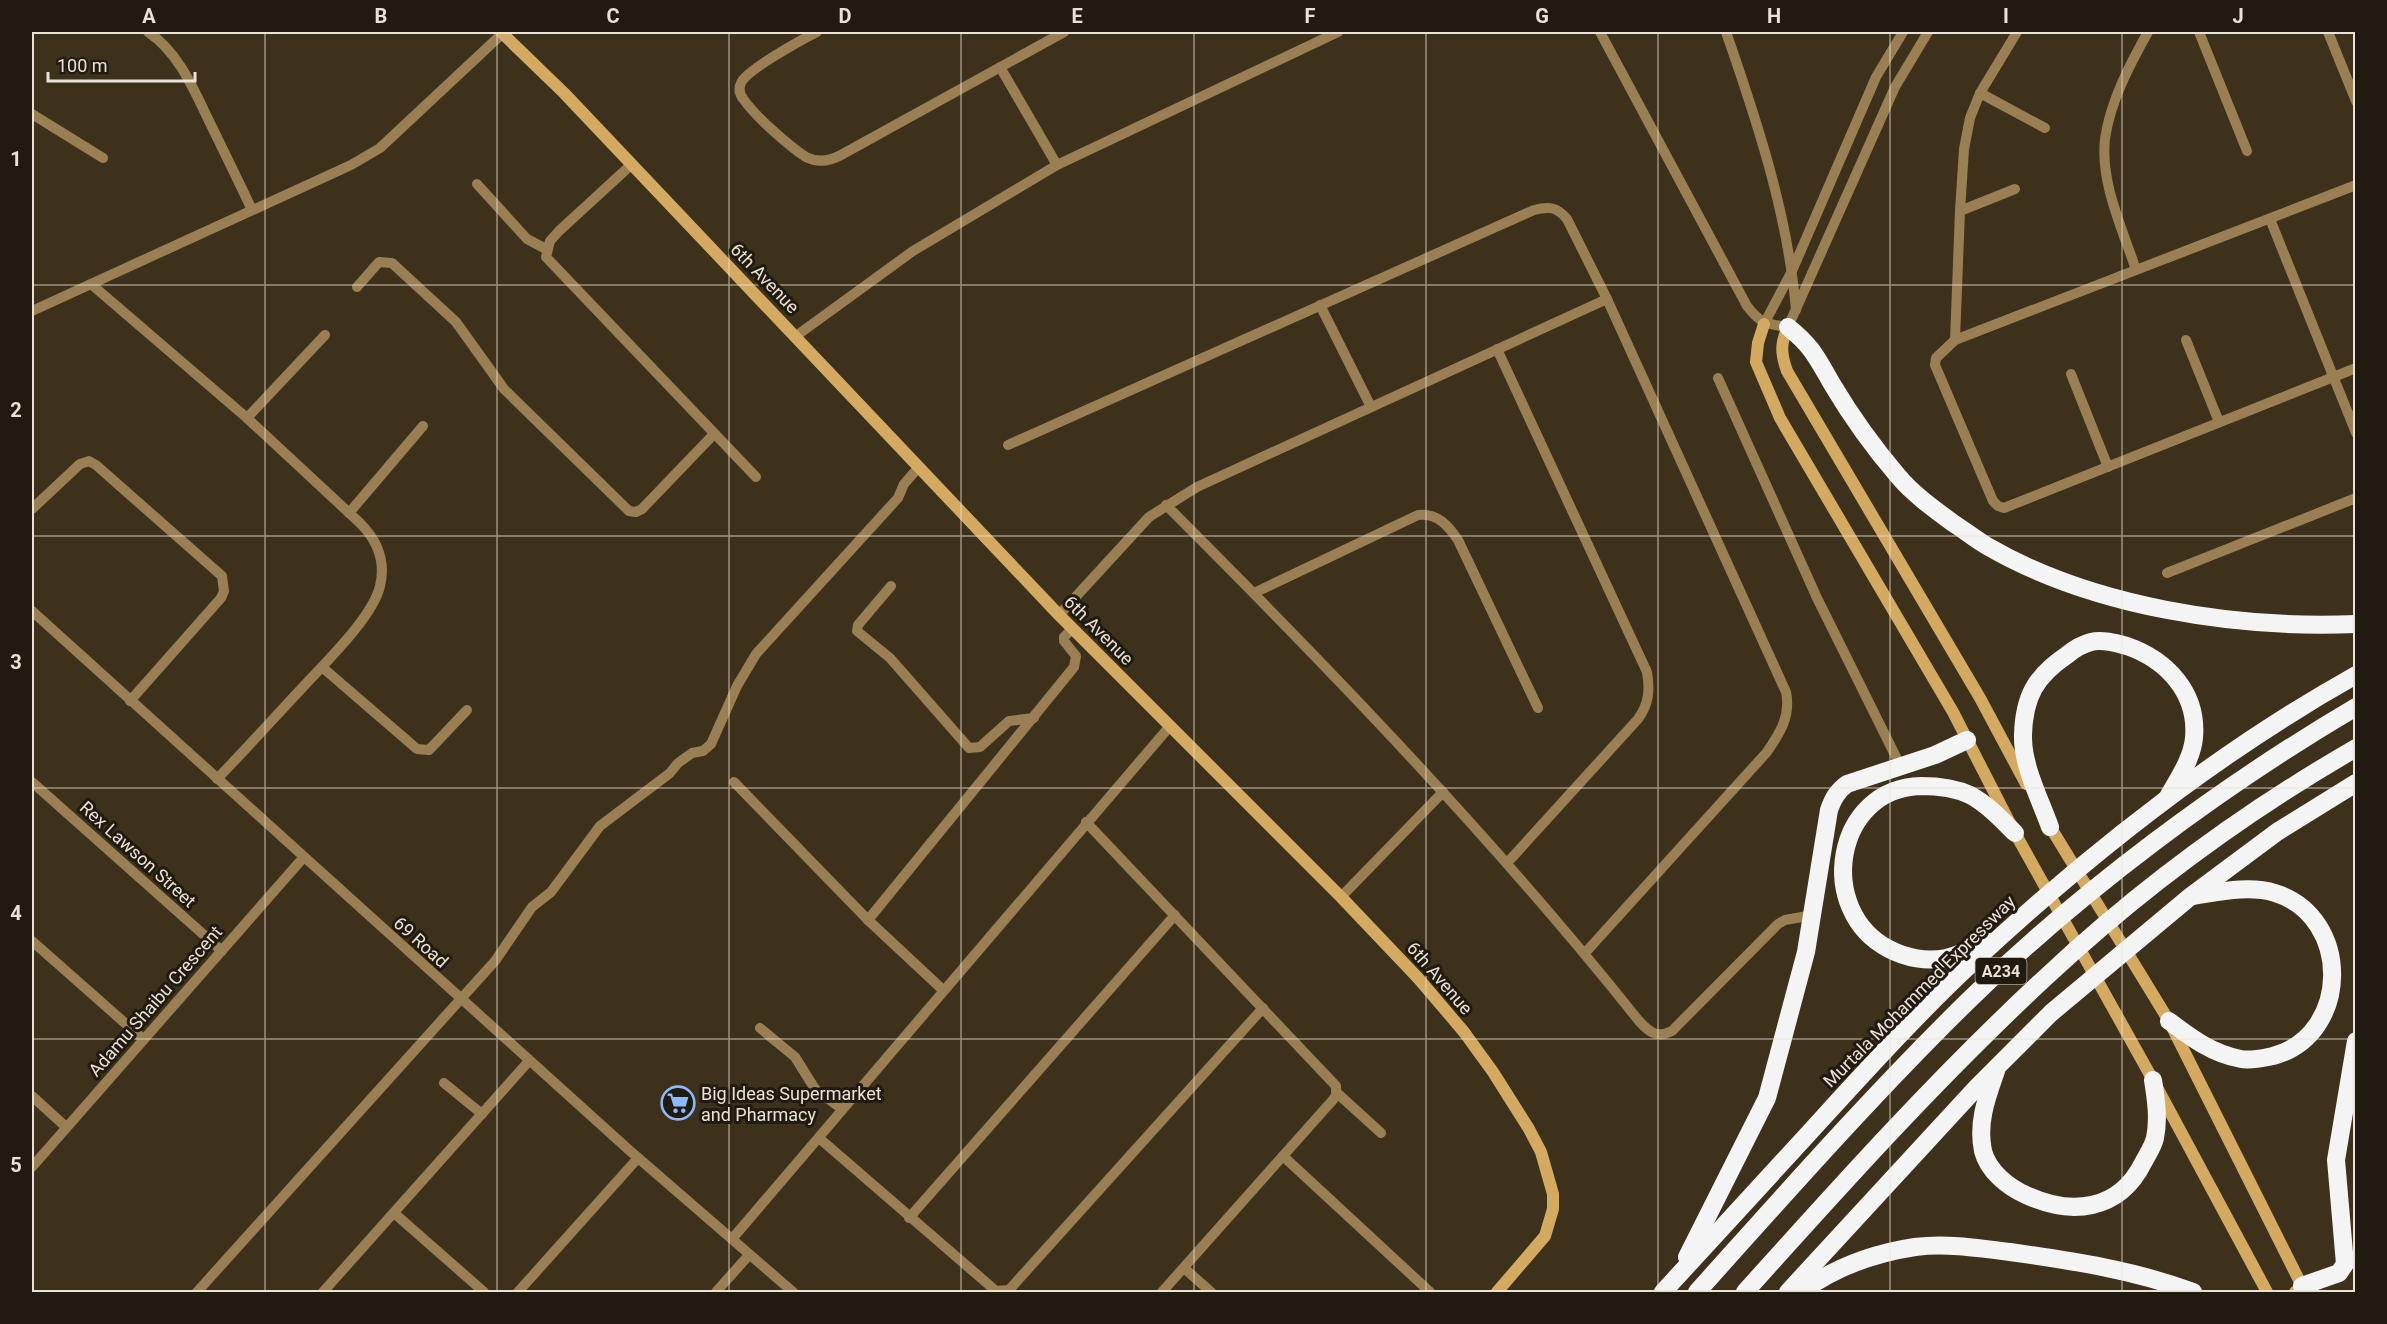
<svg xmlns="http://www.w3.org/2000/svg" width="2387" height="1324" viewBox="0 0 2387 1324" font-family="Roboto,sans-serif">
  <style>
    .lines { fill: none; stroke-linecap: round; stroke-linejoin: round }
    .street { stroke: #9a7f54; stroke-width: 10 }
    .secondary { stroke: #d4aa63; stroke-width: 12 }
    .highway { stroke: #f4f4f4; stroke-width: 18 }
    .grid { fill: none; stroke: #ebe2d6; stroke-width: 1.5; stroke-opacity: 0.55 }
    .labels { text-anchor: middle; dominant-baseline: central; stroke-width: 6; stroke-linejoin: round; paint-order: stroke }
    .shield { fill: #201a10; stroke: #aea69b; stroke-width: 1.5 }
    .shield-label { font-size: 16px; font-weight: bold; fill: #ebe2d6 }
    .street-label { font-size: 18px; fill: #ebe2d6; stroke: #201a10 }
    .poi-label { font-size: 18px; fill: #ebe2d6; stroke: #201a10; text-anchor: start }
    .neatline { fill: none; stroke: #ebe2d6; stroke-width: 2 }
    .grid-label { font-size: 20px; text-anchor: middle; font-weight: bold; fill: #ebe2d6 }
  </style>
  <rect width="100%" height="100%" fill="#3e311c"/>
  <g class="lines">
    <g class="street">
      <path d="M148 32C180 53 195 93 212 127 225 154 239 182 252 210"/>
      <path d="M817 32C803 39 746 70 741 83 738 89 740 95 744 100 755 116 790 147 806 157 818 163 830 161 841 155L1064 32"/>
      <path d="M1600 32 1747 306C1761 324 1766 324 1788 327L1895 87 1928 32"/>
      <path d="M1726 32C1757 121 1788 215 1796 310"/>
      <path d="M2199 32 2247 151"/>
      <path d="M2328 32 2356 101"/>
      <path d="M1000 67 1057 165"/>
      <path d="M1980 93 2045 128"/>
      <path d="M32 114 103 158"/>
      <path d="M632 164 559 231 550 241 546 257 756 477"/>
      <path d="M477 184 527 239 546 249"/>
      <path d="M2356 185 1955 340 1936 358 1935 365 1993 501 1998 506 2004 508 2356 368"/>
      <path d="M1960 211 2015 189"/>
      <path d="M2270 219 2356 433"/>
      <path d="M2136 270C2123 230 2100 183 2105 139 2110 102 2130 64 2148 32"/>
      <path d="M91 284 247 418 360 523C377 540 386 561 380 586 373 617 325 663 302 688 274 718 246 749 217 779"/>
      <path d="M357 287 379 262 392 263 456 322 504 389 629 511 636 512 642 509 714 434"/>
      <path d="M1320 305 1371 407"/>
      <path d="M32 311 351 165 380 148 503 33"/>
      <path d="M1764 324 1792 271 1876 77 1903 32"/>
      <path d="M796 336 913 251 1057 165 1338 32"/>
      <path d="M1955 340 1960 211 1964 149 1970 118 1980 93 2017 32"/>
      <path d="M2186 340 2219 422"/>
      <path d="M1497 349 1647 672C1650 690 1649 704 1638 719L1508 862"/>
      <path d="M2071 374 2108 467"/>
      <path d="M1718 378 1817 598 1901 767"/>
      <path d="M247 418 325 335"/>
      <path d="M1008 445 1534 210C1549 206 1557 207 1567 219L1607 299 1786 692C1791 716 1780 733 1767 752L1585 953"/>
      <path d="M1166 505C1331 670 1494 839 1639 1021 1650 1033 1657 1038 1672 1031L1778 924 1785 920 1813 915"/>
      <path d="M32 509 80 464 89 461 96 465 222 576 224 591 221 598 130 701"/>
      <path d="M349 513 423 426"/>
      <path d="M2167 573 2356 498"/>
      <path d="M891 586 858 625 857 631 890 658 969 748 980 747 1009 721 1034 718"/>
      <path d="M1254 593 1418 515C1437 513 1448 525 1458 540L1538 708"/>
      <path d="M32 611 629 1150 793 1292"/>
      <path d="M1059 615 1149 517 1197 487 1607 299"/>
      <path d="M322 667 417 749 429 750 467 710"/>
      <path d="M32 782 222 951"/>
      <path d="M734 782 868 920 943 990"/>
      <path d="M1086 822 1336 1086V1096L1331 1102 1162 1292"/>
      <path d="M1341 897 1443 792"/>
      <path d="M868 920 1074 667 1076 656 1064 641V637L1072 629"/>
      <path d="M32 941 143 1039"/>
      <path d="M760 1028 795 1057 815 1089 842 1109"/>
      <path d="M444 1083 482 1114"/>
      <path d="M1336 1092 1381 1133"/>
      <path d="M32 1096 66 1127"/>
      <path d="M819 1138 996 1291 1009 1290 1263 1008"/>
      <path d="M1283 1156 1430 1292"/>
      <path d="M32 1167 303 858"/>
      <path d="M394 1213 484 1292"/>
      <path d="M909 1218 1175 915"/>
      <path d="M732 1239 1170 726"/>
      <path d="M1184 1268 1211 1292"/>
      <path d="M197 1292 495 961 532 907 551 892 600 826 670 773 678 763 692 753 703 751 711 744 737 686 756 654 898 498 904 484 918 468"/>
      <path d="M323 1292 529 1061"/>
      <path d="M518 1292 638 1158"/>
      <path d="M716 1292 749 1255"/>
    </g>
    <g class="secondary">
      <path d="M501 32 564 93 1059 615 1341 897 1418 978 1464 1032 1493 1072 1529 1129 1541 1152 1553 1194V1209L1545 1236 1497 1292"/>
      <path d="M1764 324 1758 343 1756 362 1780 418 1953 712 2015 833 2153 1080 2267 1292"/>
      <path d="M1788 327C1780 344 1781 354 1787 371L1980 698 2026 784"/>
      <path d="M2046 820 2169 1021 2302 1286 2295 1292"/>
    </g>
    <g class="highway">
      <path d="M1788 327C1812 346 1817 358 1832 384 1851 416 1874 448 1898 476 1913 494 1934 509 1953 523 1964 530 1975 539 1987 546 2092 607 2236 629 2356 624"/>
      <path d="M2050 827C2040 799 2022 765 2023 735 2024 696 2036 676 2067 655 2073 650 2083 644 2091 642 2102 639 2116 643 2127 646 2167 660 2198 693 2194 738 2192 759 2178 779 2168 797"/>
      <path d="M1989 942C1975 948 1961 954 1946 958 1927 962 1906 958 1889 949 1815 911 1834 788 1921 786 1937 786 1955 788 1970 795 1987 804 2001 819 2015 833"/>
      <path d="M2169 1021C2191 1038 2213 1054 2241 1059 2251 1061 2263 1058 2273 1056 2351 1035 2352 917 2275 893 2249 885 2219 892 2193 896"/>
      <path d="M1996 1071C1987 1097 1977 1122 1983 1151 1988 1171 2008 1187 2026 1195 2071 1216 2119 1211 2143 1163 2147 1155 2153 1147 2155 1138 2159 1119 2156 1099 2153 1080"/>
      <path d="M1687 1257 1767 1098 1806 952 1829 810C1833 799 1837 791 1847 784L1935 755 1967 740"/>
      <path d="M2302 1286 2339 1273 2345 1264 2336 1160 2356 1041"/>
      <path d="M1663 1292C1711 1239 1760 1186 1809 1133 1862 1075 1916 1015 1974 961 2090 853 2217 753 2356 675"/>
      <path d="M1697 1292C1786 1193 1874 1093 1969 1000 2082 890 2220 787 2356 707"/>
      <path d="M1745 1292C1842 1184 1939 1076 2046 977 2139 890 2245 812 2356 748"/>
      <path d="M1788 1292 1977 1087 2051 1013 2191 896 2277 832 2356 783"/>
      <path d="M1801 1292C1834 1268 1875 1253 1915 1247 1946 1243 1979 1248 2010 1252 2073 1261 2134 1270 2193 1292"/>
    </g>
  </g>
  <path class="grid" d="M265 32V1292M497 32V1292M729 32V1292M961 32V1292M1194 32V1292M1426 32V1292M1658 32V1292M1890 32V1292M2122 32V1292M32 285H2356M32 536H2356M32 788H2356M32 1039H2356"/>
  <defs>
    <g id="supermarket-ring" transform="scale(1.725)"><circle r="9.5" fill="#201a10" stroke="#8db9fc" stroke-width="1.5"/><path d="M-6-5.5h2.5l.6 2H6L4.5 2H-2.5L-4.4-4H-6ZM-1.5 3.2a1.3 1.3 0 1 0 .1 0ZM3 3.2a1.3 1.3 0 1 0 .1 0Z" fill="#8db9fc"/></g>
  </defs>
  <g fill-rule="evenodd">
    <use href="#supermarket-ring" x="678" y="1103"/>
  </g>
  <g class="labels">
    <rect class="shield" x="1975.5" y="958" width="51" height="26" rx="4.5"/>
    <g class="shield-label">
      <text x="2001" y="971">A234</text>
    </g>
    <g class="street-label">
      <text transform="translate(765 278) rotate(46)">6th Avenue</text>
      <text transform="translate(1099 630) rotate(45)">6th Avenue</text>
      <text transform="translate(138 854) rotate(42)">Rex Lawson Street</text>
      <text transform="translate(421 942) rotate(42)">69 Road</text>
      <text transform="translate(1440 978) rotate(49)">6th Avenue</text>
      <text transform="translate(1919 991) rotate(-45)">Murtala Mohammed Expressway</text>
      <text transform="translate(155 1001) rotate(-49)">Adamu Shaibu Crescent</text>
    </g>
    <g class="poi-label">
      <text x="701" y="1093">Big Ideas Supermarket<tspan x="701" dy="21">and Pharmacy</tspan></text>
    </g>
  </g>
  <rect width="2387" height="1324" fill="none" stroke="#201a10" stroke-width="66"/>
  <path d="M48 72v9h147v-9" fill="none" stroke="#ebe2d6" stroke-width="3"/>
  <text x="57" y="72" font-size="18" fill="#ebe2d6" stroke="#201a10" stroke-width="4.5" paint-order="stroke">100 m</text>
  <rect x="33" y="33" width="2321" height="1258" class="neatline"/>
  <g class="grid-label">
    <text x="149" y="23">A</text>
    <text x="381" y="23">B</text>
    <text x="613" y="23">C</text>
    <text x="845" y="23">D</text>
    <text x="1077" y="23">E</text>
    <text x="1310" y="23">F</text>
    <text x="1542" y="23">G</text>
    <text x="1774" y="23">H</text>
    <text x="2006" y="23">I</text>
    <text x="2238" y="23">J</text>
    <text x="16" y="166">1</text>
    <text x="16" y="417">2</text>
    <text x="16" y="669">3</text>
    <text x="16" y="920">4</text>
    <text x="16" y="1172">5</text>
  </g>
</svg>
